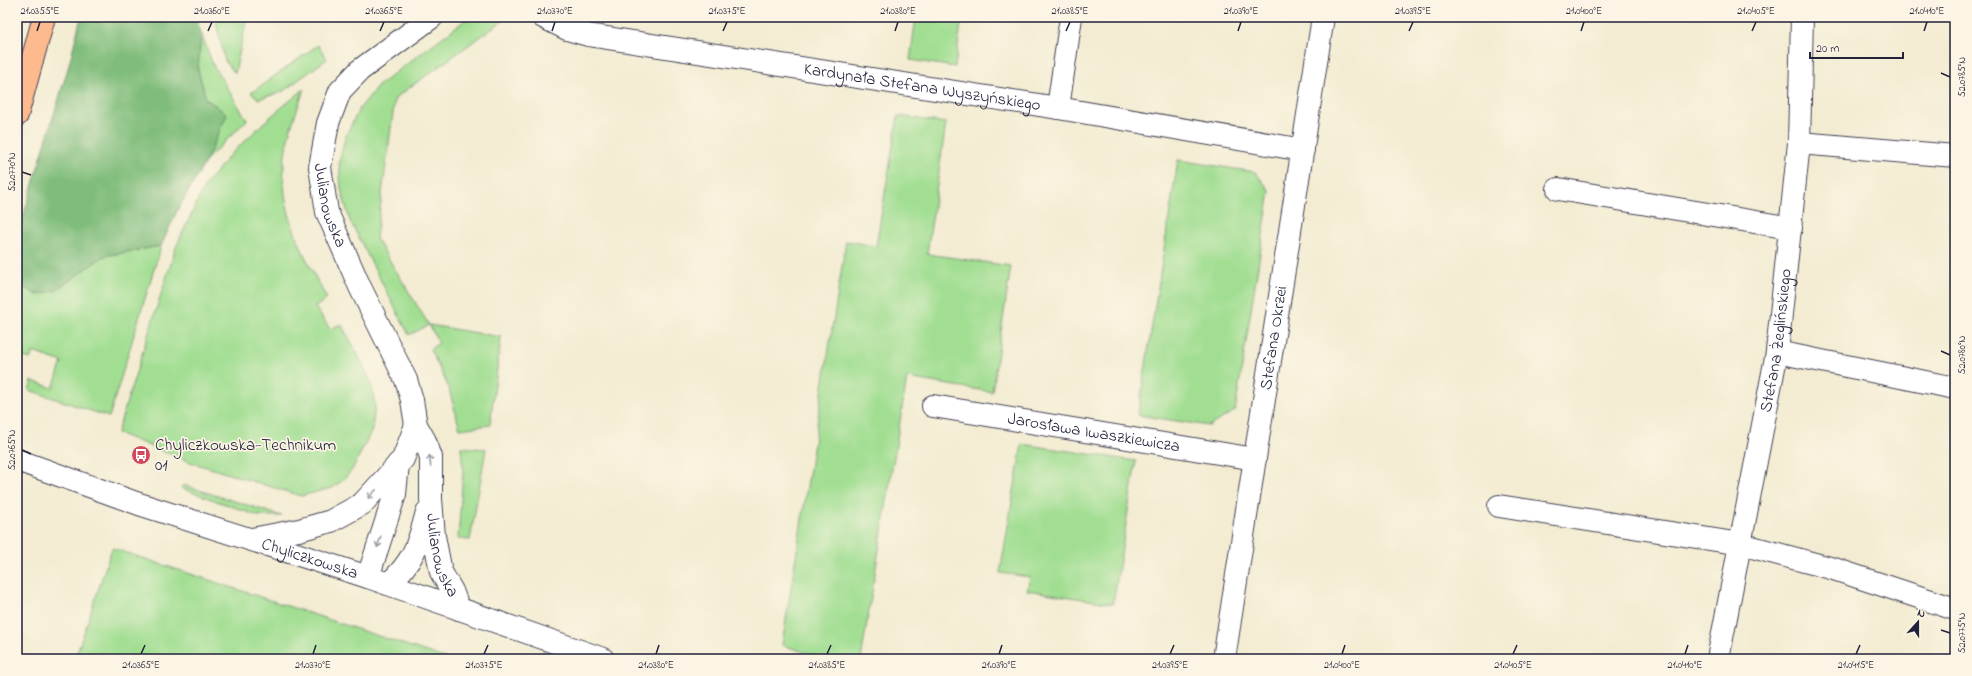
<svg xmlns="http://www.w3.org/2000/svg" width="1972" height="676" viewBox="0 0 1972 676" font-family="'Indie Flower',sans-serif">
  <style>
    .green { fill: #a1de92; stroke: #628066 }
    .forest { fill: #80bd7c; stroke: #51705c }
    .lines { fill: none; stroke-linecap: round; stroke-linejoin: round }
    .minor-casing { stroke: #414052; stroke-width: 24 }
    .major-casing { stroke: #414052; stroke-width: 24 }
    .minor { stroke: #fff; stroke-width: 22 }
    .major { stroke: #fcba8e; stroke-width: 22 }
    .oneway { stroke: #9c9ca7 }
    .ticks { fill: none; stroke: #22223b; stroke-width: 1.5 }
    .labels { text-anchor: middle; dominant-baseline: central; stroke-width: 3.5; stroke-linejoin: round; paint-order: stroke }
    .street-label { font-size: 17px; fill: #22223b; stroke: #fcf5e5 }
    .poi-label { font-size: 17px; fill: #22223b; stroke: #fcf5e5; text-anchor: start }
    .neatline { fill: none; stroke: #22223b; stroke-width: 1.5 }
    .ticks-label { font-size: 10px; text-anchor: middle; fill: #22223b }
  </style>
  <rect width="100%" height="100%" fill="#fcf5e5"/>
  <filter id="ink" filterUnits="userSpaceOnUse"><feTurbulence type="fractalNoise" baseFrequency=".025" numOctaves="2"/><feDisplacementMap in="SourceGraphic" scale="8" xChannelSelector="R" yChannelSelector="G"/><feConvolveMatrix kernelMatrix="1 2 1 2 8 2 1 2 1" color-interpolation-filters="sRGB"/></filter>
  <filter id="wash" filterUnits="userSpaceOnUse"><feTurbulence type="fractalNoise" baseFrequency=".012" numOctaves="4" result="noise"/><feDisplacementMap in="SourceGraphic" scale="16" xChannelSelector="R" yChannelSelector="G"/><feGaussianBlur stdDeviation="0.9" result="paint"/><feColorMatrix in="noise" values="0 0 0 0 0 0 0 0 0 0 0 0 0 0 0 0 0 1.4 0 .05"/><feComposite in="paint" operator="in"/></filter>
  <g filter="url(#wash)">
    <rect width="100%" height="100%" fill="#f3ecd2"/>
    <g class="green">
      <path d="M215 17H247L235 73 225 61Z"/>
      <path d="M469 17H504L505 19 395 98 376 238 429 325 501 337 490 425 460 429 448 386 430 349 439 343 429 325 409 335 350 221 341 189 339 161 345 138 359 109 378 86Z"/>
      <path d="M916 17H962L955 67 910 60Z"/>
      <path d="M201 33 213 65 247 120 207 159 227 114 206 99 198 70Z"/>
      <path d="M318 45 327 59 282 92 259 99 251 93Z"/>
      <path d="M304 89C297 111 288 132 285 154 277 209 303 253 327 299L315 307 330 329 341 324 362 362 371 383 375 405 372 430 352 470 342 481 332 488 301 496 190 462 117 433 176 247 205 185 230 155 269 118Z"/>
      <path d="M898 116 946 123 927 254 1011 266 992 392 907 378 861 659H825L782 645 846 241 876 246Z"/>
      <path d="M1178 160 1255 172 1270 191 1235 411 1209 426 1138 415Z"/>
      <path d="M161 246 109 417 29 390 32 381 53 388 62 362 33 352 30 359 18 355 17 357V284L38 295 56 290 104 256Z"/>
      <path d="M1022 444 1136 461 1113 604 1027 590 1030 577 1000 573Z"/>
      <path d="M461 447 486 449 470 540 458 539 463 471Z"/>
      <path d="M183 485 282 516H258L181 488Z"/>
      <path d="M112 548 448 659H75Z"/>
    </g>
    <path class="forest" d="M81 17H196L201 33 198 70 206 99 227 114 207 159 177 211 161 246 104 256 56 290 38 295 17 284V237L68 68Z"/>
  </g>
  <g filter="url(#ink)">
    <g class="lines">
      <g class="minor-casing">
        <g id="minor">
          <path id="s1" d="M432 17 360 70 340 91 328 123 320 167 327 212 360 287 406 380 412 400 416 425 425 441 431 457V499L434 536 441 572 452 591 459 609"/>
          <path id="s2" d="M543 17 567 29 588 35 1058 108 1303 150"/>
          <path d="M1058 108 1071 17"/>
          <path d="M1799 143 1955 156"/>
          <path d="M1558 189 1791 228"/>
          <path d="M1777 352 1955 388"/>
          <path id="s3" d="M933 406 1255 459"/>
          <path id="s4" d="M17 460 139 504 368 577 603 659"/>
          <path d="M1499 506 1741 544 1834 569 1955 609"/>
          <path d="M252 539 299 530 331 521 362 504 403 459 416 425"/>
          <path d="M368 577 395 494 398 464"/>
          <path d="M388 584C413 563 419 543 427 512"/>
          <path id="s5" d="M1224 659 1323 17"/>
          <path id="s6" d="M1718 659 1777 352 1799 143 1802 17"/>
        </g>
      </g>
      <g class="major-casing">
        <path id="major" d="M17 115 44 17"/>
      </g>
      <use href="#minor" class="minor"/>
      <use href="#major" class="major"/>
    </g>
    <defs><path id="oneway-shaft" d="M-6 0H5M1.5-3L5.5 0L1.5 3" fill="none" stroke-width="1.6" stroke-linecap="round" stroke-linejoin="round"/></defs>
    <g class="oneway">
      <use href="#oneway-shaft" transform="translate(430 461) rotate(-97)"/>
      <use href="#oneway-shaft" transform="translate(372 494) rotate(135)"/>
      <use href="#oneway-shaft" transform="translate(379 542) rotate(108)"/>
    </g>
  </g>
  <path class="ticks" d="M37 31 40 22M208 31 212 22M380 31 384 22M552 31 555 22M723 31 727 22M895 31 898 22M1066 31 1070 22M1238 31 1241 22M1409 31 1413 22M1581 31 1584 22M1752 31 1756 22M1924 31 1927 22M1941 73 1950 77M22 172 31 175M1941 351 1950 355M22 450 31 454M1941 630 1950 633M141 654 145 645M313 654 316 645M484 654 488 645M656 654 659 645M827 654 831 645M999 654 1002 645M1170 654 1174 645M1342 654 1345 645M1513 654 1517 645M1685 654 1688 645M1856 654 1860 645"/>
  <defs>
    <g id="bus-disc" transform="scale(1)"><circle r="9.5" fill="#d1495b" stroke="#fcf5e5"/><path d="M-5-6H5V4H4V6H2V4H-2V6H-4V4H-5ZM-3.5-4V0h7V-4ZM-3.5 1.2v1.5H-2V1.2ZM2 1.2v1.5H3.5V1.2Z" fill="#fff"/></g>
  </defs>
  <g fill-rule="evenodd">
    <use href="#bus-disc" x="141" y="455"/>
  </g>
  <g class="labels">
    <g class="street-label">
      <text stroke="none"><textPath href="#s2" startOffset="387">Kardynała Stefana Wyszyńskiego</textPath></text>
      <text stroke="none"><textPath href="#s1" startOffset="237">Julianowska</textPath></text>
      <text stroke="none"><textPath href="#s5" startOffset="325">Stefana Okrzei</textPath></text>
      <text stroke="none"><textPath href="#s6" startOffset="324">Stefana Żeglińskiego</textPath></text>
      <text stroke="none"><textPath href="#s3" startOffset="163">Jarosława Iwaszkiewicza</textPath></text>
      <text stroke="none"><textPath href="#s1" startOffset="610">Julianowska</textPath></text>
      <text stroke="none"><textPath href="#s4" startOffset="309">Chyliczkowska</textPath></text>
    </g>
    <g class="poi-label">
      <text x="155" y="445">Chyliczkowska-Technikum<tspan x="155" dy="20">01</tspan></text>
    </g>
  </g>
  <rect width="1972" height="676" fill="none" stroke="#fcf5e5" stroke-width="44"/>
  <g transform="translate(1918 622) rotate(21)" stroke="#fcf5e5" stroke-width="3" paint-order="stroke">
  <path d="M0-3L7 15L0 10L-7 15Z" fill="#22223b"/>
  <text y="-6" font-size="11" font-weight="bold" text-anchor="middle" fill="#22223b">N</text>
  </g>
  <path d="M1810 52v6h93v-6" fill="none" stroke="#22223b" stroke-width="2"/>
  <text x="1816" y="52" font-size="12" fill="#22223b" stroke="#fcf5e5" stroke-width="3" paint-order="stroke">20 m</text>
  <rect x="22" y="22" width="1928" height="632" class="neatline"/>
  <g class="ticks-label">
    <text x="40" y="14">21.0355°E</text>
    <text x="212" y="14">21.0360°E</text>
    <text x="384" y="14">21.0365°E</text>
    <text x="555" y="14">21.0370°E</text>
    <text x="727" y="14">21.0375°E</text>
    <text x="898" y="14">21.0380°E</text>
    <text x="1070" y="14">21.0385°E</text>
    <text x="1241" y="14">21.0390°E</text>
    <text x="1413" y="14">21.0395°E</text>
    <text x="1584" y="14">21.0400°E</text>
    <text x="1756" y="14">21.0405°E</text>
    <text x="1927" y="14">21.0410°E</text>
    <text transform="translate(1961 77) rotate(-90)" y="4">52.0785°N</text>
    <text transform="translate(11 172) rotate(-90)" y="4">52.0770°N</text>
    <text transform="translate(1961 355) rotate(-90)" y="4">52.0780°N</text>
    <text transform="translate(11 450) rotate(-90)" y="4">52.0765°N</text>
    <text transform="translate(1961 633) rotate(-90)" y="4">52.0775°N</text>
    <text x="141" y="668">21.0365°E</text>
    <text x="313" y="668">21.0370°E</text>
    <text x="484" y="668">21.0375°E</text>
    <text x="656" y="668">21.0380°E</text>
    <text x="827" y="668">21.0385°E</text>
    <text x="999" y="668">21.0390°E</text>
    <text x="1170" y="668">21.0395°E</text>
    <text x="1342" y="668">21.0400°E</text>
    <text x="1513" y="668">21.0405°E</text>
    <text x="1685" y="668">21.0410°E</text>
    <text x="1856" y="668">21.0415°E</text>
  </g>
</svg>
